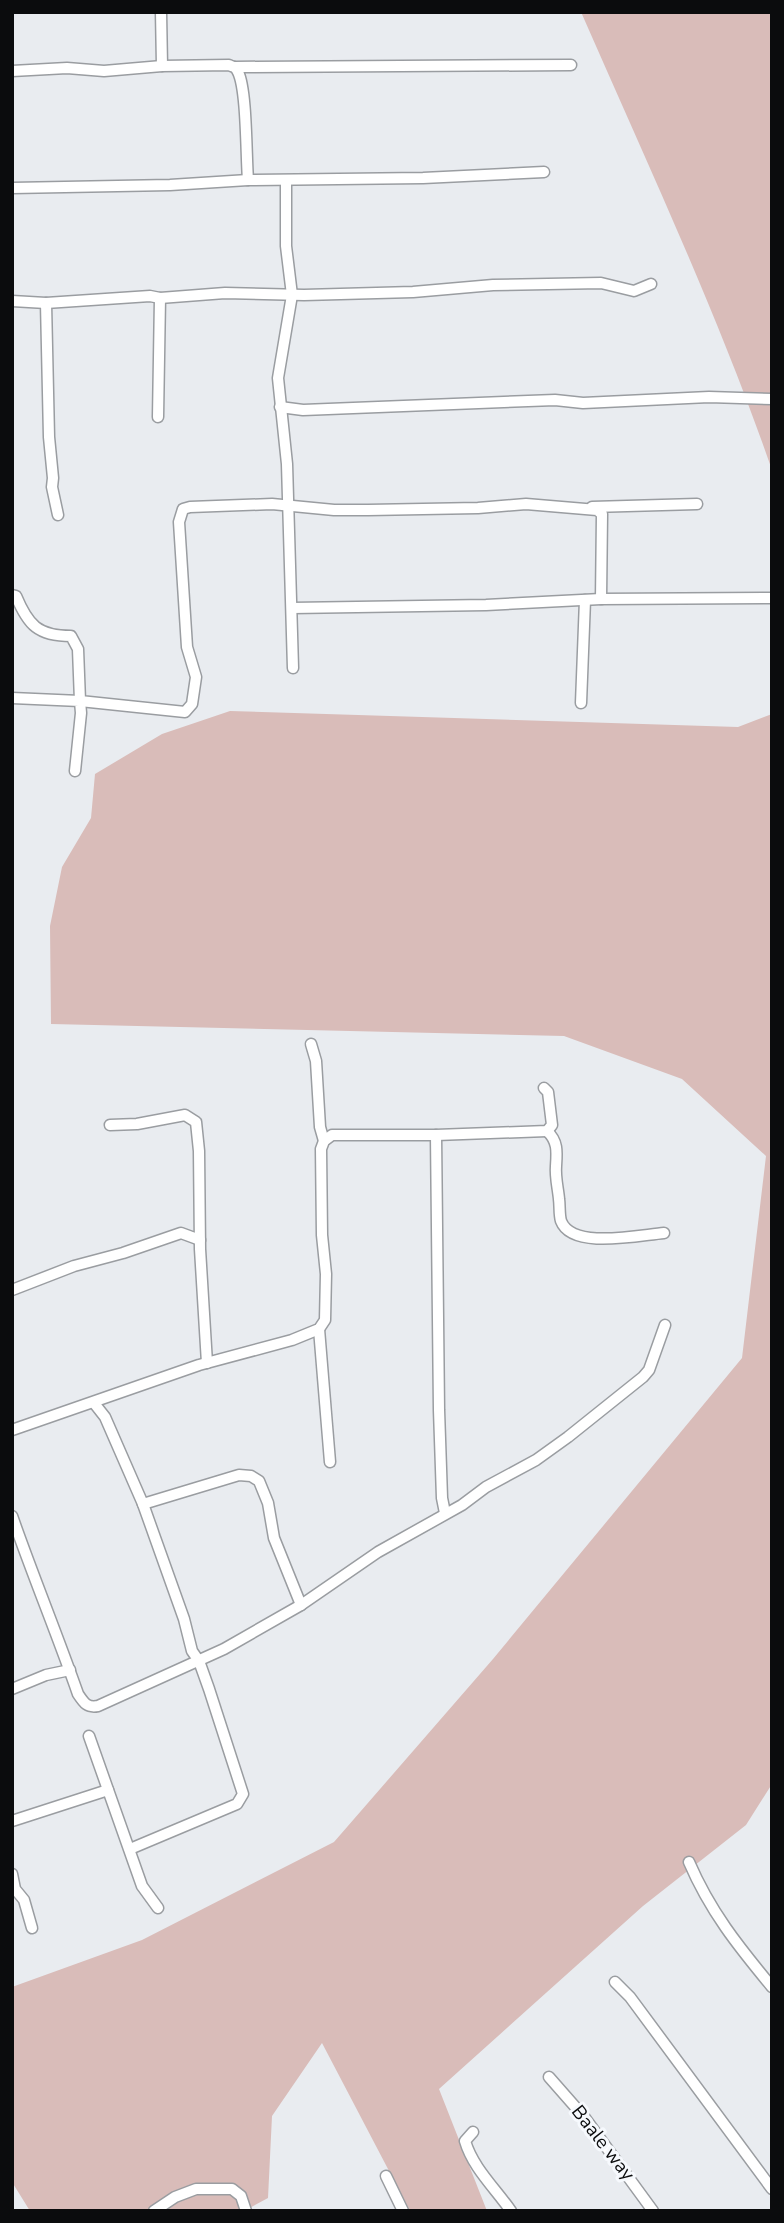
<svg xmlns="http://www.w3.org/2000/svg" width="784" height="2223" viewBox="0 0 784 2223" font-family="'Nunito Sans',sans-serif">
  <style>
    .green { fill: #d9bcb9 }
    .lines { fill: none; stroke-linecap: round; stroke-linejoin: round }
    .minor-casing { stroke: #9a9da1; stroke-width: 13 }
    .minor { stroke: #fff; stroke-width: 10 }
    .labels { text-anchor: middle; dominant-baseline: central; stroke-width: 6; stroke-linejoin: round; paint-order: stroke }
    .street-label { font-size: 19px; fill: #0b0c0d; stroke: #f6f9fd }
  </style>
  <rect width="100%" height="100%" fill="#e9ecf0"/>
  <g class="green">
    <path d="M581 12H772V470C718 314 647 163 581 12Z"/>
    <path d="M230 711 738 727 772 714V1784L746 1825 643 1906 439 2089 487 2211H410L322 2043 272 2116 268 2198 244 2211H30L12 2182V1987L142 1940 334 1842 493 1659 742 1358 766 1156 682 1079 564 1036 51 1024 50 926 62 867 91 818 95 774 162 734Z"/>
  </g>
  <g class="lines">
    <g class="minor-casing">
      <g id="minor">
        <path d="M161 12 162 66"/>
        <path d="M235 67 571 65"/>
        <path d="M12 71 67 68 104 71 162 66 229 65C235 68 235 66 238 72 247 90 246 156 248 180"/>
        <path d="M286 181V246L292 295 278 378 287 464 293 668"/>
        <path d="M12 188 170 185 248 180 423 178 544 172"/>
        <path d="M160 298 225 293 304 295 413 292 493 285 601 283 634 291 651 284"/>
        <path d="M12 301 46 303 49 437 53 478 52 487 58 515"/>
        <path d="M46 303 150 296 160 298 158 417"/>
        <path d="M280 407 303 410 555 400 583 403 709 397 772 399"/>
        <path d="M592 507 697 504"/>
        <path d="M12 595 16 596C28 625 38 636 71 636L78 649 80 701 185 712 192 704 196 677 187 647 179 522 183 509 190 507 272 504 334 510H368L478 508 526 504 597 510 602 514 601 599"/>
        <path d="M292 608 486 605 601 599 772 598"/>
        <path d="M12 698 80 701 81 713 75 771"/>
        <path d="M581 703 585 600"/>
        <path d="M311 1044 316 1061 320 1127 324 1141"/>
        <path d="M110 1125 137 1124 185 1115 196 1122 199 1151 200 1249 207 1363"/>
        <path d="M547 1131C558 1141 557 1152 556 1166 555 1177 558 1188 559 1199 560 1206 559 1214 561 1221 572 1250 639 1235 664 1233"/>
        <path d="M436 1135 439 1410 442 1498 445 1513"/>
        <path d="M12 1290 74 1266 123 1253 181 1233 200 1240"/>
        <path d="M319 1329 330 1462"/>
        <path d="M94 1403 105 1417 143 1504 184 1619 192 1651 199 1661 209 1689 243 1794 237 1804 130 1849"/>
        <path d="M12 1430 199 1365 292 1340 319 1329 325 1320 326 1274 322 1235 321 1149 324 1141 332 1135H436L547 1131 552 1125 548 1092 544 1088"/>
        <path d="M143 1504 239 1475 251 1476 259 1481 268 1503 274 1538 301 1605"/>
        <path d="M12 1516C33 1576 57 1634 78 1694 84 1703 87 1708 98 1706L224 1649 301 1605 378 1552 462 1505 486 1487 536 1460 568 1437 643 1377 649 1370 665 1325"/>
        <path d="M12 1689 46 1675 70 1670"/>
        <path d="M89 1736 142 1886 158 1908"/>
        <path d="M12 1821 108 1790"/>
        <path d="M689 1862C710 1911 738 1946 772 1987"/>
        <path d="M12 1874 15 1889 24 1900 32 1928"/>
        <path d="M615 1982 630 1997 772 2189"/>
        <path d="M549 2077 585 2118 653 2211"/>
        <path d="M473 2132 465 2141C473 2168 495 2188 511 2211"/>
        <path d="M386 2176 403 2211"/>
        <path d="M154 2211 175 2197 196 2189H232L241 2196 246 2211"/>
      </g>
    </g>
    <use href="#minor" class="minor"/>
  </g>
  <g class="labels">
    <g class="street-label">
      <text transform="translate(603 2143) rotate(52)">Baale way</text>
    </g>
  </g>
  <rect width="784" height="2223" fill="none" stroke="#0b0c0d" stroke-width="28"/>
</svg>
